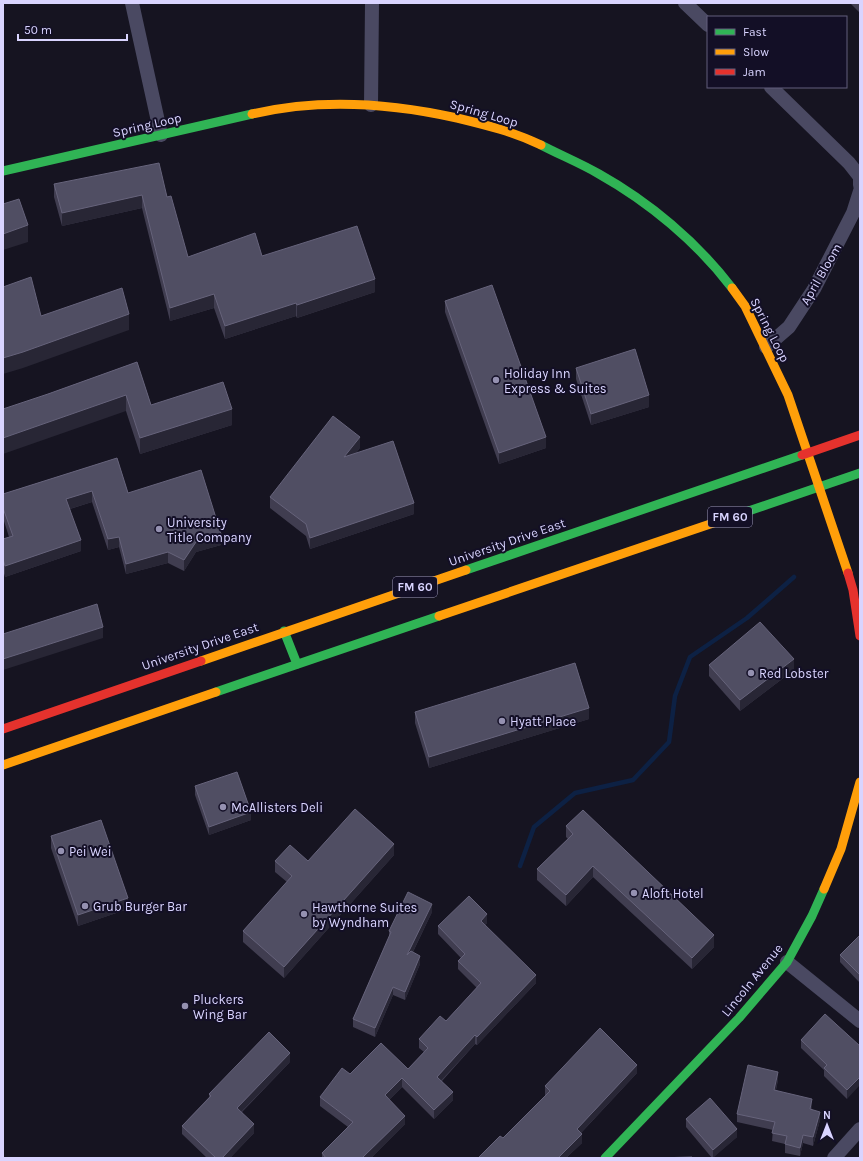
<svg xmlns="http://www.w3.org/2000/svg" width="863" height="1161" viewBox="0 0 863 1161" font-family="Karla,sans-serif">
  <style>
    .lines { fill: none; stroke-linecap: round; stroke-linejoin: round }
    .stream { stroke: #0d2144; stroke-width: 4.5 }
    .street { stroke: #4a4962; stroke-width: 14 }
    .fast { stroke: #30b455; stroke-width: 9 }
    .slow { stroke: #ff9f0a; stroke-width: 9 }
    .jam { stroke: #e5322d; stroke-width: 9 }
    .wall { fill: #403d50 }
    .shaded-wall { fill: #282635 }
    .building { fill: #504e63; stroke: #66637b }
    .poi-dot { fill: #9591b1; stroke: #130f26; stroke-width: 1.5 }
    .labels { text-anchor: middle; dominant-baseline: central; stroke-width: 4; stroke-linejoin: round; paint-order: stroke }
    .shield { fill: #130f26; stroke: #9e99be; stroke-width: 1 }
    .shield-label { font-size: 12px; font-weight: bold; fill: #d9d4ff }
    .street-label { font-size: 13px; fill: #d9d4ff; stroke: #130f26 }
    .poi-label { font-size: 13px; fill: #d9d4ff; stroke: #130f26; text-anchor: start }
  </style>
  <rect width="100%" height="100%" fill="#161421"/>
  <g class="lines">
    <path class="stream" d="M520 866 534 827 575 793 633 780 669 742 675 696 690 657 747 618 794 577"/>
    <g class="street">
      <path d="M132 3 161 135"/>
      <path d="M685 3 708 25"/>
      <path d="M771 87 849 163 860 177V185"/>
      <path d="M371 105 372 3"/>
      <path d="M766 347 789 327 814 289 853 213 860 191"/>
      <path d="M787 962 860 1021"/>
      <path d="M834 1158 860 1129"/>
    </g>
    <g class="fast">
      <path d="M541 145C560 155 580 163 599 174 649 202 697 242 732 288"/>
      <path d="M3 171 252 114"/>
      <path d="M725 519 860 473"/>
      <path d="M466 570 802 455"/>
      <path d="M284 631 297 664"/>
      <path d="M216 692 439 616"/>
      <path d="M605 1158 739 1018 787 962 812 916 824 889"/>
    </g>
    <g class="slow">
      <path d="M252 114C320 98 390 103 457 118 486 125 514 132 541 145"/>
      <path d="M732 288 745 306 788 395 848 573"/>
      <path d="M439 616 725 519"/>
      <path d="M201 661 466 570"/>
      <path d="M3 765 216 692"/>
      <path d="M824 889 841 849 860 782"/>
    </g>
    <g class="jam">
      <path d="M802 455 860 435"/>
      <path d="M848 573 853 590 860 636"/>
      <path d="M3 729 201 661"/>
    </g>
  </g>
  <g class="wall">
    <path d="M850 3H860V13Z"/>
    <path d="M54 184 167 197 188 257 262 256 375 292 297 318 296 316 225 339 214 308 170 321 142 208 62 226 54 197Z"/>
    <path d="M445 301 546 448 499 464 445 312Z"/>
    <path d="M137 362 151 405 232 425 140 454 126 411 48 394Z"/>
    <path d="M576 368 649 407 591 425 576 379Z"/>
    <path d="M360 448 356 453 414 514 310 549 306 536 270 508V497Z"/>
    <path d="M117 458 128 493 221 545 196 552 184 571 168 563 126 574 119 547 108 550 92 502 70 509 81 551 5 577 3 570V539L9 537 3 518V494Z"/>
    <path d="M709 665 794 670 740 711 709 676Z"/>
    <path d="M415 712 589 719 429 768 415 723Z"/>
    <path d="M195 786 251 820 209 835 195 795Z"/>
    <path d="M566 826 714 947 692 969 593 877 566 906 537 880V869L568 839 566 837Z"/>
    <path d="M51 836 128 909 78 926 51 848Z"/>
    <path d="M394 855 284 978 243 942V931L287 882 275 872V861H308Z"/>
    <path d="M432 912 413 952 420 964 405 1000 393 995 375 1037 353 1027V1019L389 938V931Z"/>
    <path d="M487 923 485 925 536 983 477 1045 475 1044 442 1081 453 1100 434 1119 402 1087 389 1100 405 1124 371 1158H322V1153L348 1127 320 1106V1097L350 1074 408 1069 424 1052 419 1048V1039L446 1021 477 988 458 969V961L461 958 438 934V926Z"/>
    <path d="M860 935V983L840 962V955Z"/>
    <path d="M801 1040 860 1046 847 1099 824 1076V1070L801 1048Z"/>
    <path d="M290 1062 242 1112 254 1133 230 1158H207L182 1134V1126L209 1097V1094Z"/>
    <path d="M637 1073 581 1133 582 1143 566 1158H478L503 1138 546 1096 545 1095V1086Z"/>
    <path d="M778 1080 776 1090 812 1108V1110L820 1120 813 1146 803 1143 800 1156 785 1153V1144L772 1141 773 1130 737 1122V1114Z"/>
    <path d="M686 1119 737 1137 712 1158 686 1127Z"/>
  </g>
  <g class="shaded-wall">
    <path d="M142 195V208L62 226V213Z"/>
    <path d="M28 225V242L3 250V234Z"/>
    <path d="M375 279V292L297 318V305Z"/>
    <path d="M214 294V308L170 321V308Z"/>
    <path d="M296 303V316L225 339V326Z"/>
    <path d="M129 314V330L23 368 3 374V358Z"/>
    <path d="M126 395V411L3 454V438Z"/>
    <path d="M649 395V407L591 425V414Z"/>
    <path d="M232 409V425L140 454V438Z"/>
    <path d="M360 437V448L344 468V457Z"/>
    <path d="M546 437V448L499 464V453Z"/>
    <path d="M92 491V502L66 510V499Z"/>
    <path d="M414 503V514L310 549V538Z"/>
    <path d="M221 534V545L196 552 184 571V560L196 542Z"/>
    <path d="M119 537V547L108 550V539Z"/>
    <path d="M81 540V551L5 577V566Z"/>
    <path d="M168 552V563L126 574V564Z"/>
    <path d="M103 627V638L3 670V659Z"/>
    <path d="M794 659V670L740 711V700Z"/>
    <path d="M589 708V719L429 768V757Z"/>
    <path d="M251 812V820L209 835V827Z"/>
    <path d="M394 844V855L284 978V967Z"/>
    <path d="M593 866V877L566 906V895Z"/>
    <path d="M128 898V909L78 926V915Z"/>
    <path d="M432 904V912L407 964V955Z"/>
    <path d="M487 914V923L481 929V921Z"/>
    <path d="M714 935V947L692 969V958Z"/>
    <path d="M420 956V964L405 1000V992Z"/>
    <path d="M536 975V983L477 1045V1037Z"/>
    <path d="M393 987V995L375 1037V1028Z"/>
    <path d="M475 1035V1044L437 1085V1077Z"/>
    <path d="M290 1053V1062L237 1116V1108Z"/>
    <path d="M637 1065V1073L577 1137V1129Z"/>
    <path d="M778 1072V1080L774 1098V1090Z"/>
    <path d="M860 1077V1085L847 1099V1090Z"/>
    <path d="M402 1078V1087L385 1104V1095Z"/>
    <path d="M453 1092V1100L434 1119V1110Z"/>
    <path d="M812 1099V1108L810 1118V1109Z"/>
    <path d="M820 1112V1120L813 1146V1137Z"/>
    <path d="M405 1116V1124L371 1158H362Z"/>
    <path d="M254 1124V1133L230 1158H222Z"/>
    <path d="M737 1129V1137L713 1158V1150Z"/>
    <path d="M582 1134V1143L566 1158H558Z"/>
    <path d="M803 1135V1143L800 1156V1148Z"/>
  </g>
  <g class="building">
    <path d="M159 163 167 197 171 196 188 257 255 233 262 256 357 226 375 279 297 305 296 303 225 326 214 294 170 308 142 195 62 213 54 184Z"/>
    <path d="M19 199 28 225 3 234V204Z"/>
    <path d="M31 277 41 316 122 288 129 314 23 352 3 358V287Z"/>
    <path d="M492 285 546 437 499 453 445 301Z"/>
    <path d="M635 349 649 395 591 414 576 368Z"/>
    <path d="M137 362 151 405 223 382 232 409 140 438 126 395 3 438V409L48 394Z"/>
    <path d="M333 416 360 437 344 457 393 441 414 503 310 538 306 524 270 497Z"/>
    <path d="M117 458 128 493 201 470 221 534 196 542 184 560 168 552 126 564 119 537 108 539 92 491 66 499 81 540 5 566 3 559V539L13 536 3 508V494Z"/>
    <path d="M97 604 103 627 3 659V634Z"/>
    <path d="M760 622 794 659 740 700 709 665Z"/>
    <path d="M575 663 589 708 429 757 415 712Z"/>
    <path d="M237 772 251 812 209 827 195 786Z"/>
    <path d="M355 809 394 844 284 967 243 931 292 876 275 861 290 845 308 861Z"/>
    <path d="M583 810 714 935 692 958 593 866 566 895 537 869 573 834 566 826Z"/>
    <path d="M101 820 128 898 78 915 51 836Z"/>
    <path d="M408 892 432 904 407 955 411 951 420 956 405 992 393 987 375 1028 353 1019 391 932 389 931Z"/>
    <path d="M469 896 487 914 481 921 536 975 477 1037 475 1035 437 1077 453 1092 434 1110 402 1078 385 1095 405 1116 362 1158H326L322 1153 353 1122 320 1097 342 1068 350 1074 381 1043 408 1069 428 1048 419 1039 440 1016 446 1021 481 983 458 961 465 954 438 926Z"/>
    <path d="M860 935V975L840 955Z"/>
    <path d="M825 1014 860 1046V1077L847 1090 824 1068 827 1065 801 1040Z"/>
    <path d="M600 1028 637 1065 577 1129 582 1134 558 1158H478L500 1136 503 1138 550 1091 545 1086Z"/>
    <path d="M269 1032 290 1053 237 1108 254 1124 222 1158H216L182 1126 211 1096 209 1094Z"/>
    <path d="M748 1065 778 1072 774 1090 812 1099 810 1109 820 1112 813 1137 803 1135 800 1148 785 1144 787 1136 772 1133 775 1122 737 1114Z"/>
    <path d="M710 1098 737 1129 713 1150 686 1119Z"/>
    <path d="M692 1157V1158H656Z"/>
  </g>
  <g class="poi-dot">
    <circle cx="496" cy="380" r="4"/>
    <circle cx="159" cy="529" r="4"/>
    <circle cx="751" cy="673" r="4"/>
    <circle cx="502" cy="721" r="4"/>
    <circle cx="223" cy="807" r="4"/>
    <circle cx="61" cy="851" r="4"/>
    <circle cx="634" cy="893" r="4"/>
    <circle cx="85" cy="906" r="4"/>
    <circle cx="304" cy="914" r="4"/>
    <circle cx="185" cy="1006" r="4"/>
  </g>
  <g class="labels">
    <g class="shield">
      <rect x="708" y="507" width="44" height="20" rx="3"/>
      <rect x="393" y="577" width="44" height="20" rx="3"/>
    </g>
    <g class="shield-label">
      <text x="730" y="517">FM 60</text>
      <text x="415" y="587">FM 60</text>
    </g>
    <g class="street-label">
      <text transform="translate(484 113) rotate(16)">Spring Loop</text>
      <text transform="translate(147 125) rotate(-13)">Spring Loop</text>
      <text transform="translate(821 274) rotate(-60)">April Bloom</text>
      <text transform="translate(770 330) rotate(63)">Spring Loop</text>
      <text transform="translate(507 542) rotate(-19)">University Drive East</text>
      <text transform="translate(200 646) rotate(-19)">University Drive East</text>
      <text transform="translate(752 980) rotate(-51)">Lincoln Avenue</text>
    </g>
    <g class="poi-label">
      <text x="504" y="373">Holiday Inn<tspan x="504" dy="15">Express &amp; Suites</tspan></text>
      <text x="167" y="522">University<tspan x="167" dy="15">Title Company</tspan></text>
      <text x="759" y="673">Red Lobster</text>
      <text x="510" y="721">Hyatt Place</text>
      <text x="231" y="807">McAllisters Deli</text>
      <text x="69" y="851">Pei Wei</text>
      <text x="642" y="893">Aloft Hotel</text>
      <text x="93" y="906">Grub Burger Bar</text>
      <text x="312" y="907">Hawthorne Suites<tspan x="312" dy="15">by Wyndham</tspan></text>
      <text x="193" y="999">Pluckers<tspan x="193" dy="15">Wing Bar</tspan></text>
    </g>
  </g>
  <rect width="863" height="1161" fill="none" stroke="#d9d4ff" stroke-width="8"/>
  <rect x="707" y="16" width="140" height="72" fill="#130f26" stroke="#625e7d"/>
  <rect x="715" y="29" width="20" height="6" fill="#30b455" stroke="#625e7d"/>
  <text x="743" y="36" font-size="12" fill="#d9d4ff">Fast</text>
  <rect x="715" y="49" width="20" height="6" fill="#ff9f0a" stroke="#625e7d"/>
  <text x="743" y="56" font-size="12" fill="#d9d4ff">Slow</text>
  <rect x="715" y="69" width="20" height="6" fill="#e5322d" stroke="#625e7d"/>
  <text x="743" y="76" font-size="12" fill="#d9d4ff">Jam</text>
  <g transform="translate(827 1125)" stroke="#130f26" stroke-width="3" paint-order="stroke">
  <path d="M0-3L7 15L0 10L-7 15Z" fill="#d9d4ff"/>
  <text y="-6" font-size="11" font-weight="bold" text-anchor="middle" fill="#d9d4ff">N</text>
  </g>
  <path d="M18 34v6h109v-6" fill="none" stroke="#d9d4ff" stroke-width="2"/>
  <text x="24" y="34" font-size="12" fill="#d9d4ff" stroke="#130f26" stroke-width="3" paint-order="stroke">50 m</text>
</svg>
